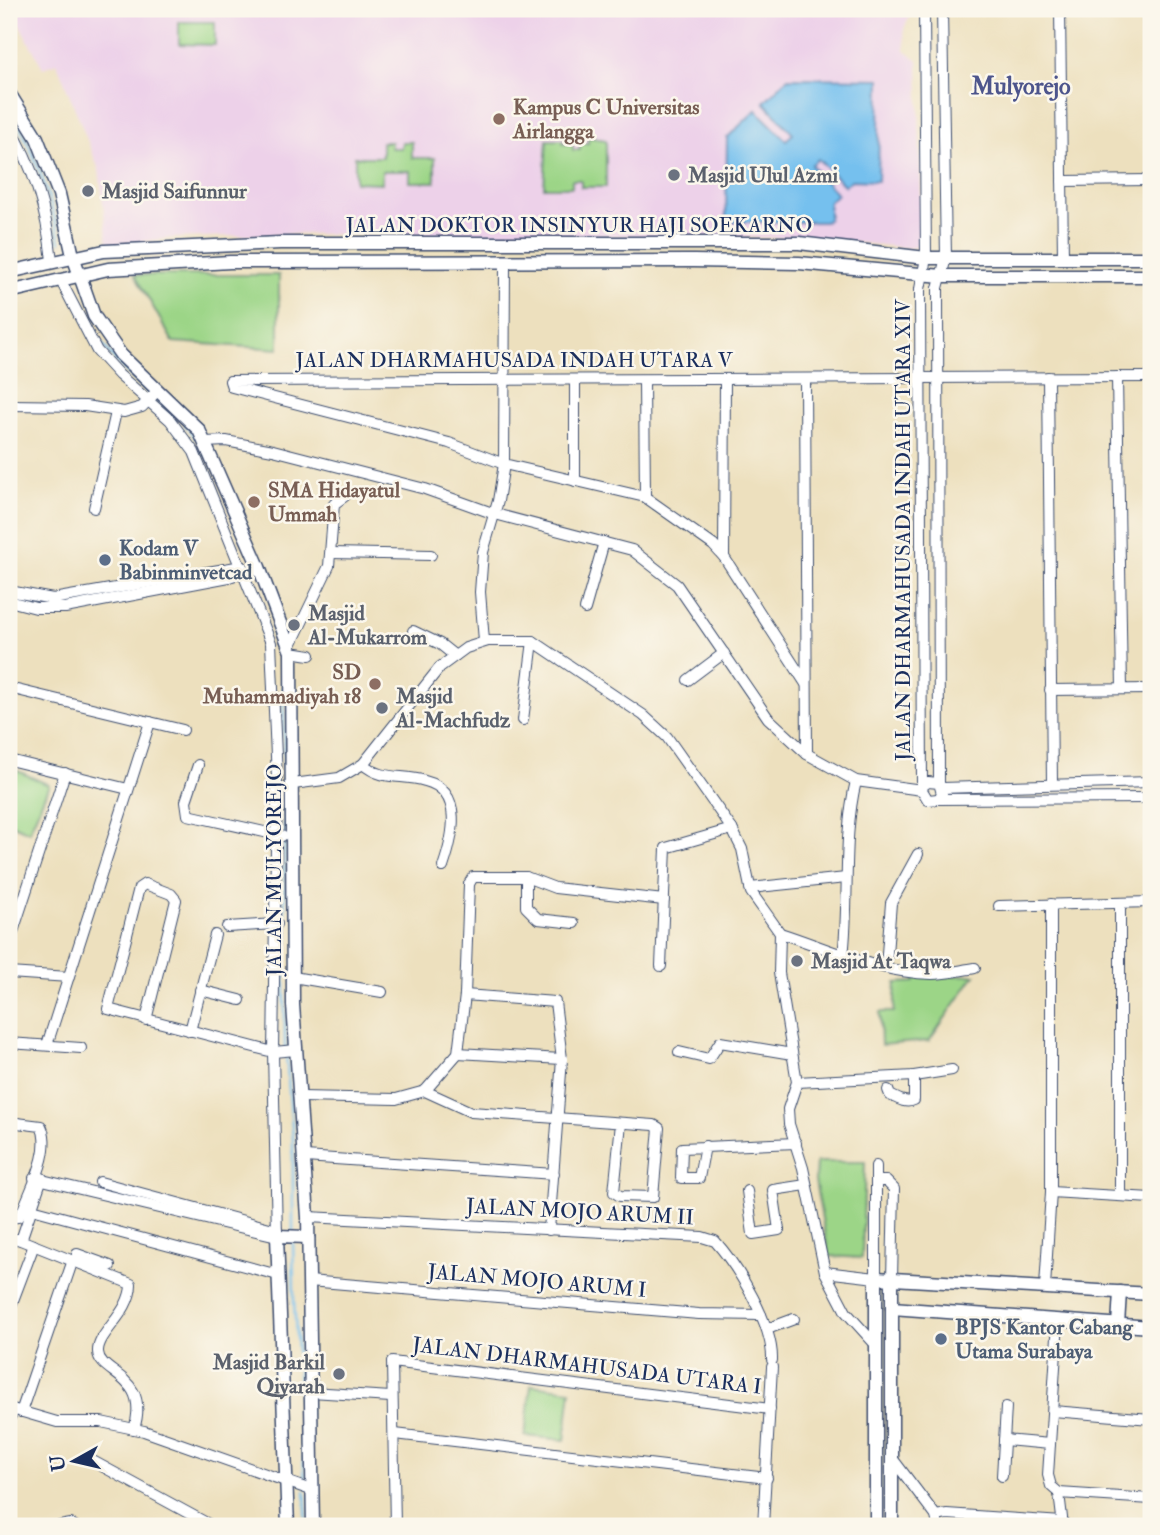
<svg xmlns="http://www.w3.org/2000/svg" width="1160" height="1535" viewBox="0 0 1160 1535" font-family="'IM FELL Double Pica',serif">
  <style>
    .built { fill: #edd1e9 }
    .green { fill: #9cd587; stroke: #5c8272; stroke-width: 2 }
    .water { fill: #74c0ee; stroke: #4878a6; stroke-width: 2 }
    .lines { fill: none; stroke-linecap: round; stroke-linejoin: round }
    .stream { stroke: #74c0ee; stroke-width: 2.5 }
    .minor-casing { stroke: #3a4a6c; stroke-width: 12 }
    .major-casing { stroke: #3a4a6c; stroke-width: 15 }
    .minor { stroke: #fff; stroke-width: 10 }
    .major { stroke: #fff; stroke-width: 12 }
    .education-dot { fill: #8d6e63; stroke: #fbf7ec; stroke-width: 2.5 }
    .worship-dot { fill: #6b7280; stroke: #fbf7ec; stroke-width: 2.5 }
    .service-dot { fill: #5c6f8a; stroke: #fbf7ec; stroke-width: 2.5 }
    .labels { text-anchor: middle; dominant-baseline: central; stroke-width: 5; stroke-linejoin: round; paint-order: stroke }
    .education-label { font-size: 21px; font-weight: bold; fill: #785e54; stroke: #fbf7ec; text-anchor: start }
    .worship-label { font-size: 21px; font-weight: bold; fill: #5b616d; stroke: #fbf7ec; text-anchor: start }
    .street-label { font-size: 21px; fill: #1b2f5e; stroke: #fbf7ec }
    .service-label { font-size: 21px; font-weight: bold; fill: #4e5e75; stroke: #fbf7ec; text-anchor: start }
    .quarter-label { font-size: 24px; font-weight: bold; fill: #4d558c; stroke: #fbf7ec }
  </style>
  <rect width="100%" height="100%" fill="#fbf7ec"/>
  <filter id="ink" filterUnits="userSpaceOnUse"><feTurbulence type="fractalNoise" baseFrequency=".0143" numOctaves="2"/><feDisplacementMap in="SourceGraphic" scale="14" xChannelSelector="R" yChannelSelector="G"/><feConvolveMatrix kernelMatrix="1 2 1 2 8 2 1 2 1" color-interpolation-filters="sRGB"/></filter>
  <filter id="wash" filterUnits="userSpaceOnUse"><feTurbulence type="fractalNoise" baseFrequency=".00686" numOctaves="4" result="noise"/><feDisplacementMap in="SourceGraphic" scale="28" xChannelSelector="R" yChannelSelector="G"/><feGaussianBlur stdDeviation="1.57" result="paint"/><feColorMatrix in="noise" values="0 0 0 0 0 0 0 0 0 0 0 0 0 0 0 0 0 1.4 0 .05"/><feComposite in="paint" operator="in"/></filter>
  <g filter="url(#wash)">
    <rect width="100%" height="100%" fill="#ede0be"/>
    <path class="built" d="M11 9H914L904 28 905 50 918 60 922 240 916 247 908 248 813 238 301 234 174 238 108 245 99 170 57 63 43 68Z"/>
    <g class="green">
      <path d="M179 22H215V45L179 44Z"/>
      <path d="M588 137 606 140V187H581V180H572V187H544L547 140H563V144H573V150H580V144L588 143Z"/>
      <path d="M382 142H391V148H401L402 142H412V158H435V182H410V171H382V183L355 182V157H382Z"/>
      <path d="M135 275H279V349L173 342Z"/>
      <path d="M9 767 49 785 29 832 9 823Z"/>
      <path d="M975 975 929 1041 881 1045 880 1012H894L896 983 915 982V977Z"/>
      <path d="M816 1162H865L862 1258 829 1256 815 1181Z"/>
      <path d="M531 1385 571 1390 565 1440 525 1436Z"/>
    </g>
    <path class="water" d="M788 78 880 79 878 181 851 180 845 186 818 159 811 165 837 194 829 202V219L825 222H726L727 138 756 110 786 140 793 134 764 102Z"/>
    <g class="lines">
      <g class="stream">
        <path d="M9 107C34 150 50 193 60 242"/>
        <path d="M90 328C114 362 142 389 175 415"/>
        <path d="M185 425 196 438"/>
        <path d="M277 632 283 663 284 728 285 1048"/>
        <path d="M286 1054 293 1138V1233"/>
        <path d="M293 1239 294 1301 305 1484"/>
        <path d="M305 1491 307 1526"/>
      </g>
    </g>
  </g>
  <g filter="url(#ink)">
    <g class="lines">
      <g class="minor-casing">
        <g id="minor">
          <path d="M924 9 926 258 920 289 922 790 928 800 938 799 942 794 939 783 928 782 924 785"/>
          <path d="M1060 9 1063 258"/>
          <path d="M1151 9V32"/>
          <path d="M9 126C35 168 47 212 52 261"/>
          <path d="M1062 181 1151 180"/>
          <path d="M1048 377 1052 783"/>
          <path d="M1117 377 1122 689"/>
          <path d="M805 379 807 754"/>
          <path d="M644 380 645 497"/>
          <path d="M575 381V481"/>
          <path d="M9 405 85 406 124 412 142 407 158 390"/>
          <path d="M205 442 226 441 273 450 425 489 495 514 632 550 677 585 768 718 807 754 856 781 922 790"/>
          <path d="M94 508 116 412"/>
          <path d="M332 553 431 555"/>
          <path d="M724 557 725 379"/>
          <path d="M9 591 53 599 242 566"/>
          <path d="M9 601 36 608H65L229 577 259 567"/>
          <path d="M585 609 604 542"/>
          <path d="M413 631 440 644 455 656"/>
          <path d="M484 641 480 592 483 552 498 501 504 464 505 261"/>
          <path d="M290 647 329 566 334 504 345 496"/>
          <path d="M291 652 310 655"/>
          <path d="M688 680 724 653"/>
          <path d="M806 684 724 557 713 545 645 497 504 464 449 443 232 387 230 381 1151 377"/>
          <path d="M9 688 183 730"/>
          <path d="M1050 690 1151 689"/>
          <path d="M523 720 533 641"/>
          <path d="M9 760 128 789"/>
          <path d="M363 764C382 781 402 774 425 781 465 791 453 838 443 867"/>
          <path d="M198 765 186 801 188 815 282 836"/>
          <path d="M939 783 938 288 946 258 942 9"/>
          <path d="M293 784 339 778 363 764 440 667 466 648 488 641H533L643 715 667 737 732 829 742 849 751 892 780 933"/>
          <path d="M942 788 1151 782"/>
          <path d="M938 799 1151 798"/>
          <path d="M526 877V907L538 919 574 923"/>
          <path d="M750 888 846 878"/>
          <path d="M999 906 1151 902"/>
          <path d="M227 927 277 924"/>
          <path d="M780 933 779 973 797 1082 788 1109 789 1124 803 1168 825 1272 846 1312 875 1344"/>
          <path d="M780 933C830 949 878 973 932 974 946 974 961 970 975 968"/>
          <path d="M9 944 65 773"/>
          <path d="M843 956C850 898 842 839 856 781"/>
          <path d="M661 966 666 848 732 829"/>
          <path d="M886 966 891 903 918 854"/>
          <path d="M9 973 69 977"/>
          <path d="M293 977 382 992"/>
          <path d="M200 990 240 1000"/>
          <path d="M465 995 555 1002 562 1059 549 1230"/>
          <path d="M146 1020 176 900 171 894 145 884 139 888 108 1009 273 1052 296 1050"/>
          <path d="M190 1031 215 935"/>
          <path d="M9 1043 81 1048"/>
          <path d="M47 1045 150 722"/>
          <path d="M679 1052 709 1059 720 1042 792 1054"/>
          <path d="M458 1053 562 1059"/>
          <path d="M797 1082 914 1076 952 1070"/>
          <path d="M888 1090 890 1095C898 1099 906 1104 914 1100V1076"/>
          <path d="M425 1091 458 1053 465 995 469 884 473 877H526L555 888 664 900"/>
          <path d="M301 1097 396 1099 425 1091 471 1112 654 1125 659 1128 653 1197 620 1196 614 1192 621 1123"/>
          <path d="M9 1122 41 1126C53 1149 31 1188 23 1210L18 1217 9 1218"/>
          <path d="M705 1146 699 1178H681L682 1148 796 1143"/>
          <path d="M305 1157 554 1174"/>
          <path d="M34 1178 277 1236 273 1052 277 779 271 643 194 452 170 420 119 375 97 351 61 281"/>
          <path d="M876 1181H886L894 1189 892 1279"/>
          <path d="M100 1182 277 1230"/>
          <path d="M747 1191 753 1234 779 1230 773 1190 806 1185"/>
          <path d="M1051 1192 1151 1198"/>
          <path d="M1120 1196V903"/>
          <path d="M32 1209 278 1275"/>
          <path d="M308 1217 702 1237 715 1241C739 1268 773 1325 772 1360"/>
          <path d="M9 1240 18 1239 131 1284C131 1313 97 1333 98 1352 99 1375 151 1375 134 1429"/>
          <path d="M21 1240 42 1178"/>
          <path d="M77 1254 110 1266"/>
          <path d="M825 1272 876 1278V1166"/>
          <path d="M309 1281 699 1314 761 1315"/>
          <path d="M1045 1287 1051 1192V904"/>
          <path d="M9 1311 34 1245"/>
          <path d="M1058 1321 1048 1475 1051 1486 1059 1493"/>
          <path d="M767 1329 794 1319"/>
          <path d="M311 1392 391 1397"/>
          <path d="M9 1408 57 1422H101L144 1431 311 1490"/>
          <path d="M1053 1411 1151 1419"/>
          <path d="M21 1412 73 1260"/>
          <path d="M9 1419 14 1410"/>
          <path d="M395 1434 767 1478"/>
          <path d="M1004 1440 1050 1444"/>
          <path d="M892 1458 936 1516 938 1526"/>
          <path d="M89 1459 212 1526"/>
          <path d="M1002 1476 1006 1407"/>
          <path d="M1059 1493 1151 1499"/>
          <path d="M1059 1493 1063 1526"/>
          <path d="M936 1516 947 1514 1062 1522"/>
          <path d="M60 1526 71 1524 75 1526"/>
          <path d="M395 1526 392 1362 770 1409"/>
          <path d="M763 1526 772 1367"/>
        </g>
      </g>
      <g class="major-casing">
        <g id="major">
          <path d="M9 93 37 138 59 194 73 256 94 316 121 355 199 430 259 567 291 652 293 1005 308 1217 313 1526"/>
          <path d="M9 272 104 251 280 243H799L926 258H1151"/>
          <path d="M9 292 108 269 230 262 694 261 799 263 942 276H1151"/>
          <path d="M892 1308 1151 1327"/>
          <path d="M1118 1325 1120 1292"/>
          <path d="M288 1526 277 1236 308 1237"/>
          <path d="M876 1526V1278L1151 1294"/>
          <path d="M892 1526V1279"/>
        </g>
      </g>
      <use href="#minor" class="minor"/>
      <use href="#major" class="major"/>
    </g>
  </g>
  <g class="education-dot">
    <circle cx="499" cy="119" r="7"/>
    <circle cx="254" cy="502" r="7"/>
    <circle cx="375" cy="684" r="7"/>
  </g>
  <g class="worship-dot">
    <circle cx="674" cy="175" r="7"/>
    <circle cx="88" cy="191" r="7"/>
    <circle cx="294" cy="625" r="7"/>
    <circle cx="382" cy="708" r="7"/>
    <circle cx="797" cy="961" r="7"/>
    <circle cx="339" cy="1374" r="7"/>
  </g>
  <g class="service-dot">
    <circle cx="105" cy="560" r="7"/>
    <circle cx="941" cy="1339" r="7"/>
  </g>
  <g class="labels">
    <g class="education-label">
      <text x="513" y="107">Kampus C Universitas<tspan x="513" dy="24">Airlangga</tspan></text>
      <text x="268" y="490">SMA Hidayatul<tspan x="268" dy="24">Ummah</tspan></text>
      <text x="361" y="672" text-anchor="end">SD<tspan x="361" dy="24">Muhammadiyah 18</tspan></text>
    </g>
    <g class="worship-label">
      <text x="688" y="175">Masjid Ulul Azmi</text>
      <text x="102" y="191">Masjid Saifunnur</text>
      <text x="308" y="613">Masjid<tspan x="308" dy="24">Al-Mukarrom</tspan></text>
      <text x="396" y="696">Masjid<tspan x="396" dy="24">Al-Machfudz</tspan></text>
      <text x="811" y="961">Masjid At Taqwa</text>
      <text x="325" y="1362" text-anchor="end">Masjid Barkil<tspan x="325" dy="24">Qiyarah</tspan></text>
    </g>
    <g class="street-label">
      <text x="579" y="225">JALAN DOKTOR INSINYUR HAJI SOEKARNO</text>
      <text x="514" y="360">JALAN DHARMAHUSADA INDAH UTARA V</text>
      <text transform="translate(903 530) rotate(-90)">JALAN DHARMAHUSADA INDAH UTARA XIV</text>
      <text transform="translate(274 870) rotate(-90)">JALAN MULYOREJO</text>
      <text transform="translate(580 1212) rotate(3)">JALAN MOJO ARUM II</text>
      <text transform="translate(537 1281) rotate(5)">JALAN MOJO ARUM I</text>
      <text transform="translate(587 1366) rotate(7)">JALAN DHARMAHUSADA UTARA I</text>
    </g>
    <g class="service-label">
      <text x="119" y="548">Kodam V<tspan x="119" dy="24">Babinminvetcad</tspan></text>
      <text x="955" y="1327">BPJS Kantor Cabang<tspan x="955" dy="24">Utama Surabaya</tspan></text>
    </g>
    <g class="quarter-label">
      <text x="1021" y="86">Mulyorejo</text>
    </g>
  </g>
  <rect width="1160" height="1535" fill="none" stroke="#fbf7ec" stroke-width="35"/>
  <g transform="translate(74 1461) rotate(262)" stroke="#fbf7ec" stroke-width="5" paint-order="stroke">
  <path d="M0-5L12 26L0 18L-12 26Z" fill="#1b2f5e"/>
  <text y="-10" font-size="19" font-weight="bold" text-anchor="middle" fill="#1b2f5e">U</text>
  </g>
</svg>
